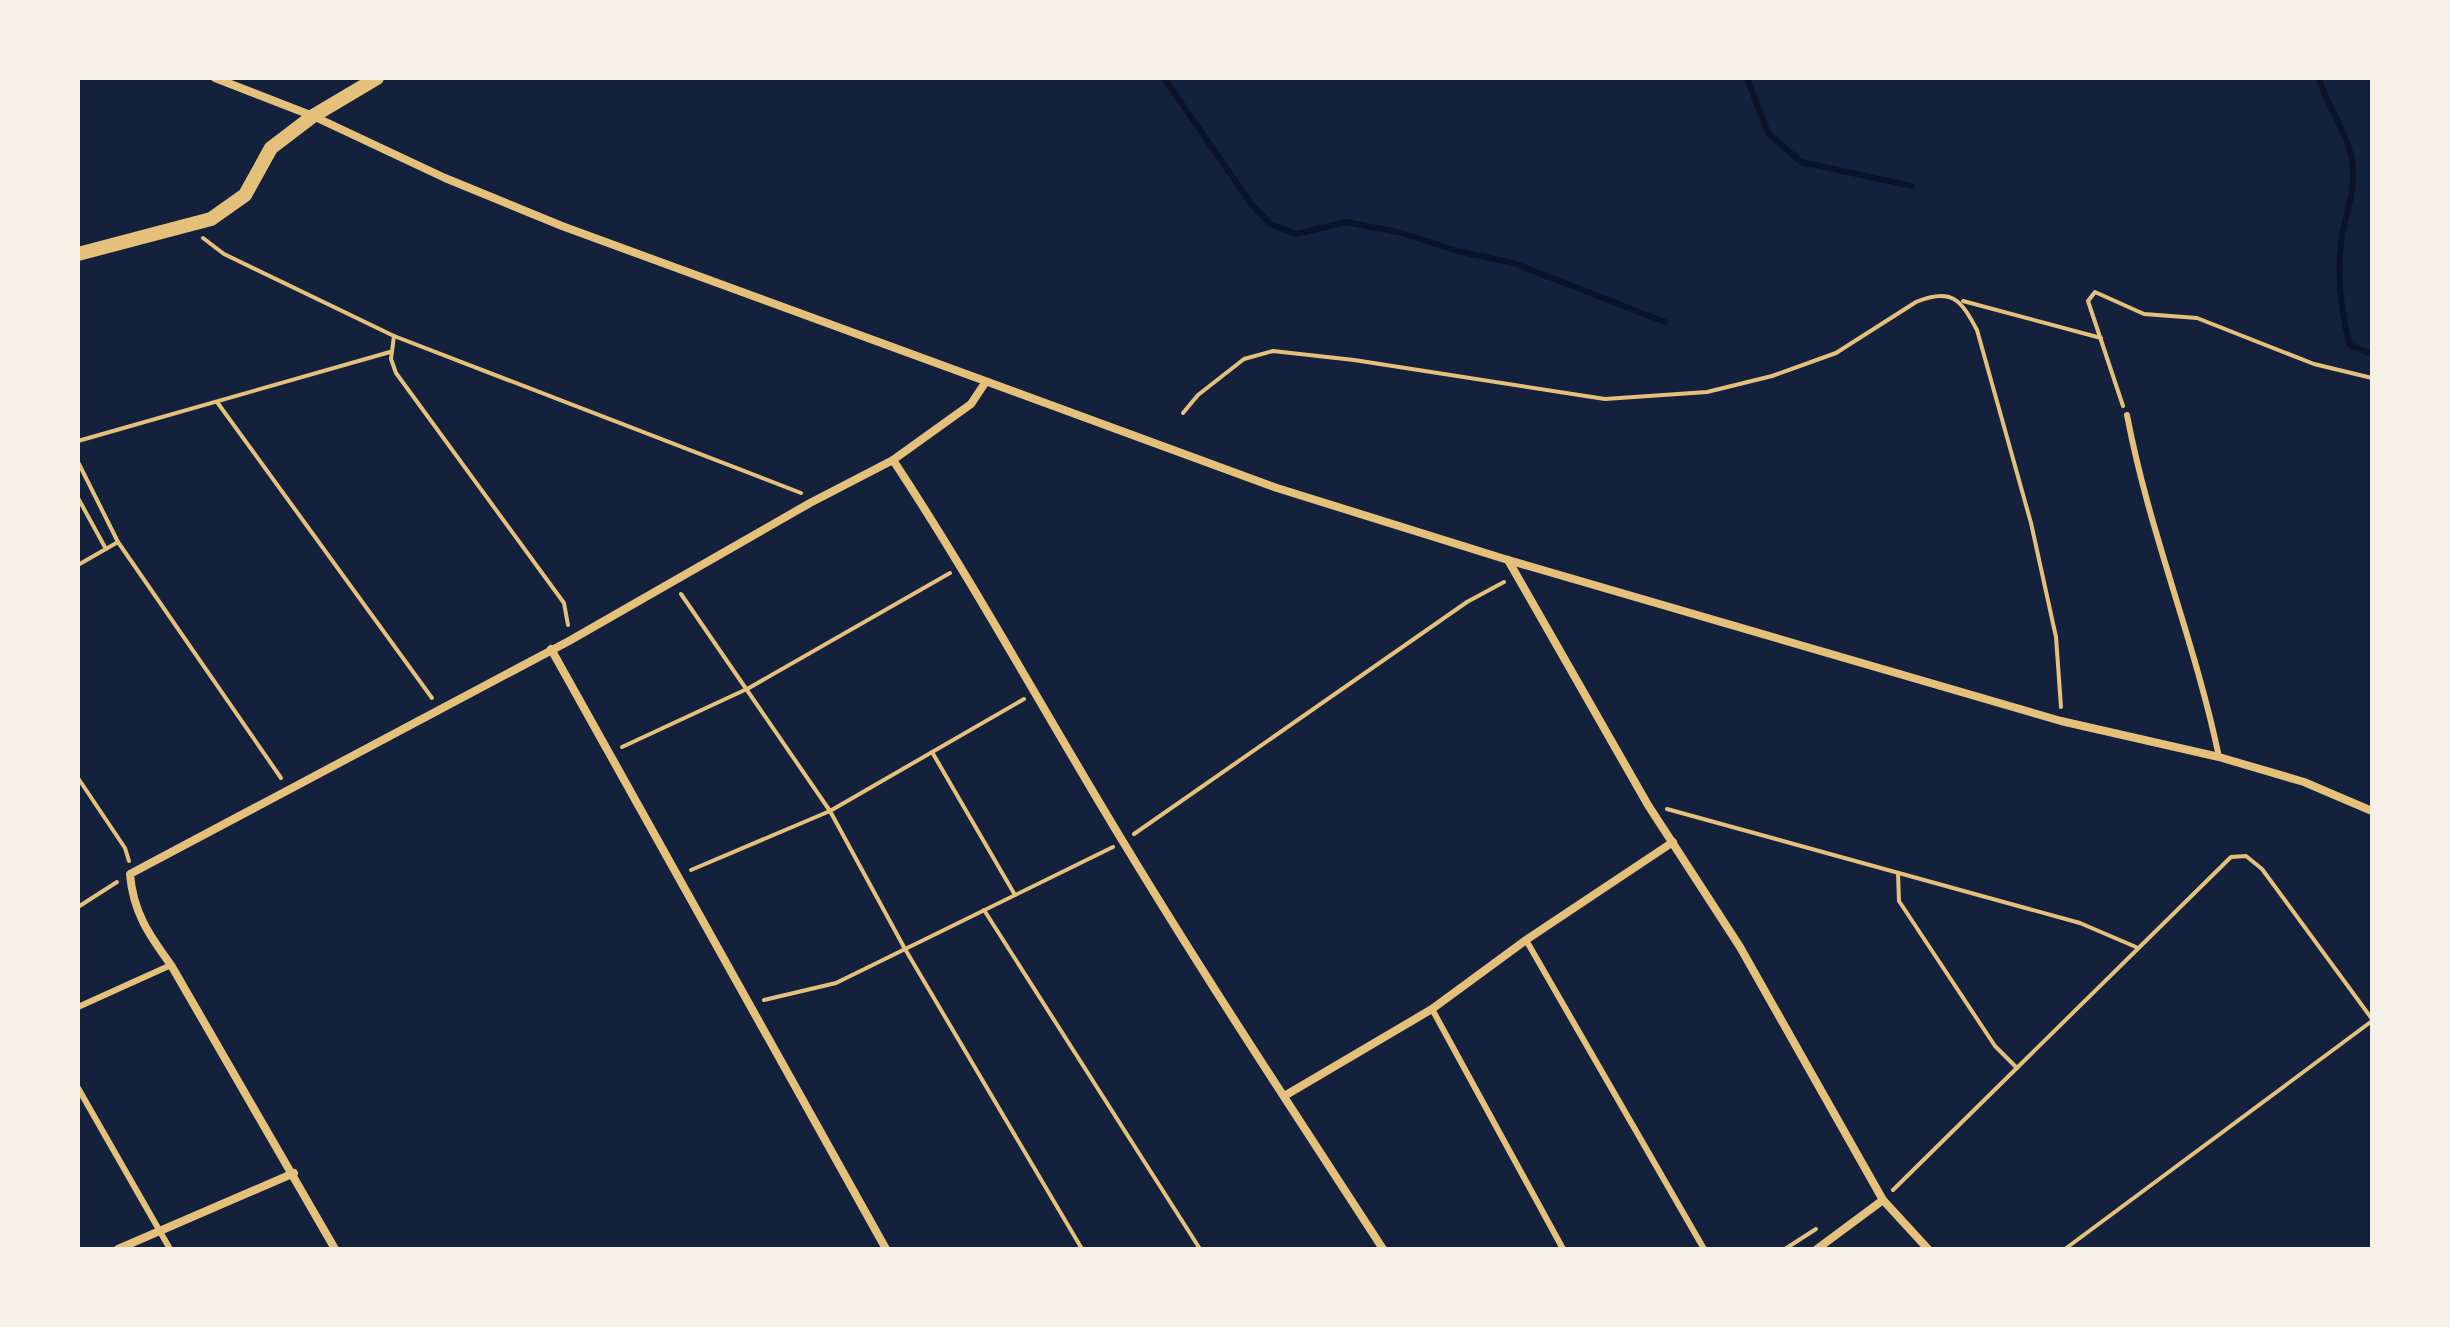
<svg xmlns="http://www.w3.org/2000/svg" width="2450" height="1327" viewBox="0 0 2450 1327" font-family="Arial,sans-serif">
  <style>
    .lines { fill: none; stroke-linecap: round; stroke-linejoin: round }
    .stream { stroke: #0b132b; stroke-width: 6 }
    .path { stroke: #e5c07b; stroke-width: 4 }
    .service { stroke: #e5c07b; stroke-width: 6 }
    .minor { stroke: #e5c07b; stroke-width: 8 }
    .tertiary { stroke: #e5c07b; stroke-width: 14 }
  </style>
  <rect width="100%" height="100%" fill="#14213d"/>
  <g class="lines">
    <g class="stream">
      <path d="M1164 78 1252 205 1270 224 1296 234 1346 222 1402 233 1457 251 1513 263 1665 322"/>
      <path d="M1747 78 1768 133 1801 162 1912 186"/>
      <path d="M2319 78C2328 110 2351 136 2353 169 2355 189 2347 210 2343 230 2336 267 2340 309 2350 345L2372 354"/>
    </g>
    <g class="path">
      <path d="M203 238 224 254 394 336 801 493"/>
      <path d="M1963 301 2101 338"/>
      <path d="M394 336 391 359 396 373 564 603 568 625"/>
      <path d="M217 402 432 698"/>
      <path d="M2123 406 2088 301 2095 292 2144 314 2197 318 2314 364 2372 378"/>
      <path d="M1183 413 1198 395 1244 359 1273 351 1354 360 1605 399 1707 392 1772 376 1836 353 1916 302C1952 287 1961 300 1977 330L2031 523 2056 637 2061 707"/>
      <path d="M78 441 390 352"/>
      <path d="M78 462 118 542 281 778"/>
      <path d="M78 498 106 549"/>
      <path d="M78 565 118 542"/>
      <path d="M681 594 830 811 905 949 1082 1249"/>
      <path d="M622 747 749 688 950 573"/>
      <path d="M932 752 1015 895"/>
      <path d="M78 778 125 848 129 861"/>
      <path d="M1667 809 2080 923 2136 947"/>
      <path d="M1134 834 1467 602 1504 582"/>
      <path d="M691 870 830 811 1024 699"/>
      <path d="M1898 873 1899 901 1995 1046 2017 1068"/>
      <path d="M78 907 117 882"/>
      <path d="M984 910 1200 1249"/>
      <path d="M764 1000 836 983 1113 847"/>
      <path d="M1893 1190 2231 857 2246 856 2262 869 2372 1019"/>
      <path d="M1785 1249 1816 1229"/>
      <path d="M2065 1249 2372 1021"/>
    </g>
    <g class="service">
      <path d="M2127 415C2149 532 2195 641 2219 757"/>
      <path d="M1526 940 1704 1249"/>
      <path d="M78 1007 171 965"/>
      <path d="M1432 1009 1563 1249"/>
      <path d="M78 1088 170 1249"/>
    </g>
    <g class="minor">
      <path d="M215 78 313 116 445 178 562 226 1277 488 1508 560 2061 721 2219 757 2304 782 2372 811"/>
      <path d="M985 383 971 404 893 460C976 586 1047 717 1125 845 1208 982 1296 1115 1383 1249"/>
      <path d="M1508 560 1648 805 1740 947 1883 1200 1928 1249"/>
      <path d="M551 649 886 1249"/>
      <path d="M1286 1095 1432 1009 1526 940 1673 842"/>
      <path d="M118 1249 294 1173"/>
      <path d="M335 1249 171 965C149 935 133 912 130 874L569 641 810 503 893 460"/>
      <path d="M1817 1249 1883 1200"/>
    </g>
    <path class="tertiary" d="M78 254 211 219 245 195 271 148 313 116 377 78"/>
  </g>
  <rect width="2450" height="1327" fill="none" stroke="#f6f1e7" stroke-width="160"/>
</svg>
